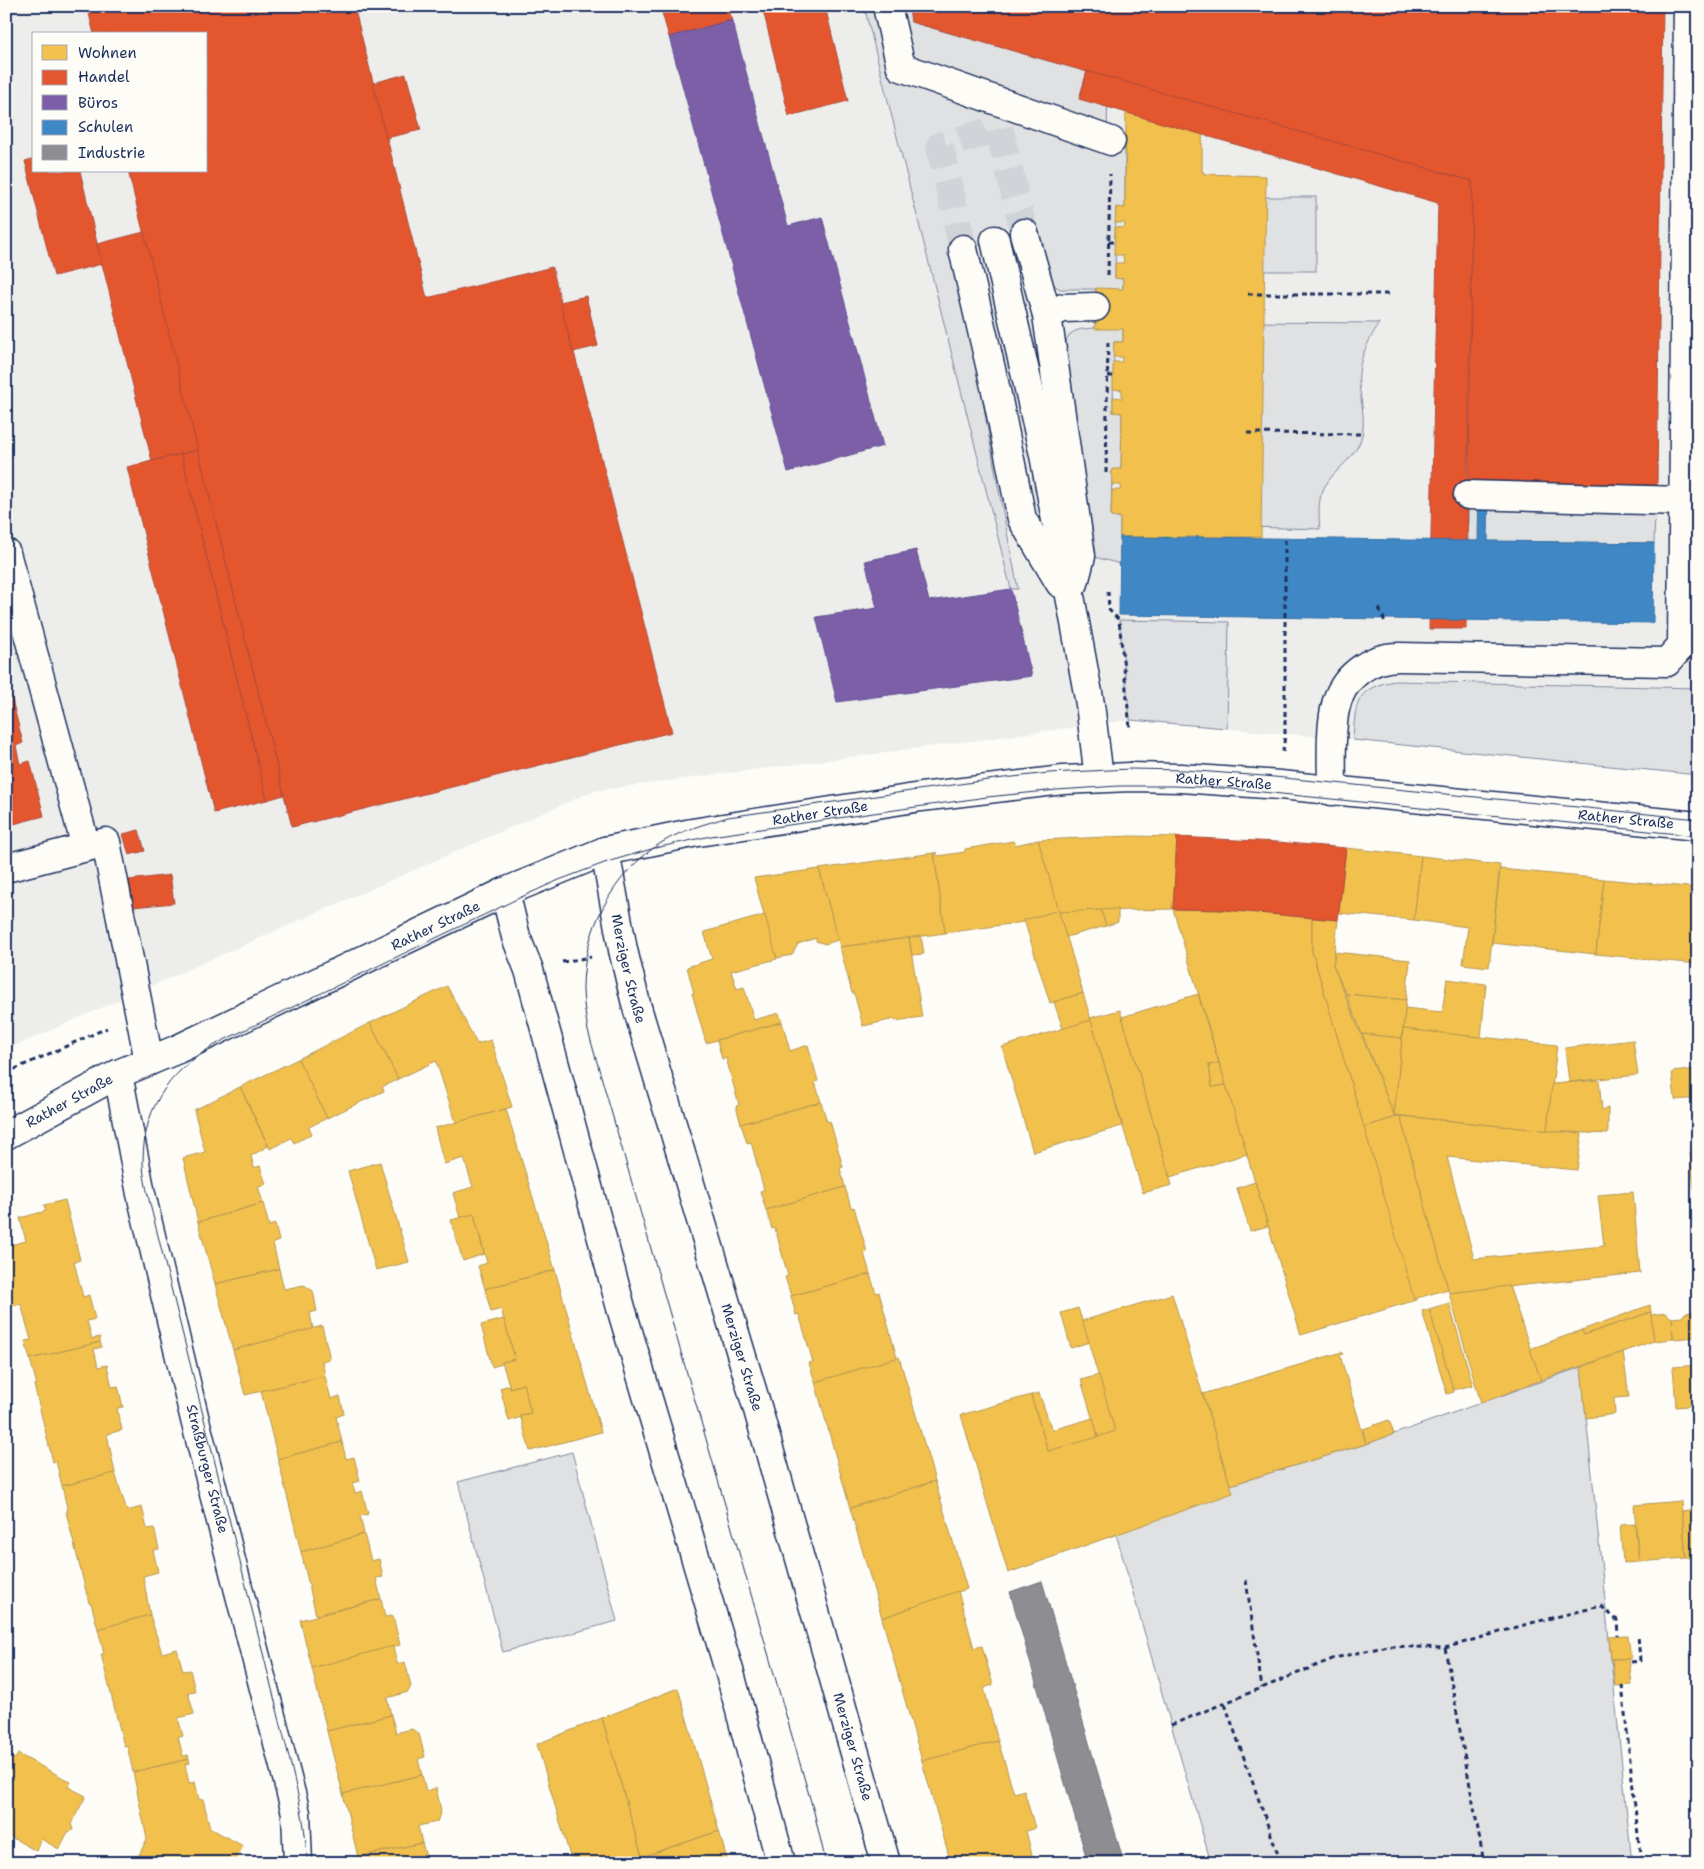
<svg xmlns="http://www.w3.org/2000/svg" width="1704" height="1869" viewBox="0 0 1704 1869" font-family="'Shantell Sans',sans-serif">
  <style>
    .built { fill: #edeeec; fill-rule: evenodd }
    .green { fill: #e0e1e3; stroke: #7e88a0 }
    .homes { fill: #f2c14e; stroke: #b29553 }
    .shops { fill: #e4572e; stroke: #a84b3c }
    .offices { fill: #7b5ea7; stroke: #5e5091 }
    .schools { fill: #3f88c5; stroke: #346da6 }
    .industry { fill: #8d8d92; stroke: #6b7182 }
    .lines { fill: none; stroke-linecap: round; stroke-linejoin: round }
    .minor-tunnel { stroke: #d0d3d8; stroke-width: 28; stroke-dasharray: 28 14; stroke-linecap: butt }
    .minor-casing { stroke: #1b2f5e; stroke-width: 31 }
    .path { stroke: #1b2f5e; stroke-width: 3; stroke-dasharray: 5 4; stroke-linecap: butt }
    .minor { stroke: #fdfcf7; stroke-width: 28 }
    .tram { stroke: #1b2f5e; stroke-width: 1 }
    .labels { text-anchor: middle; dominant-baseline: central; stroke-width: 5; stroke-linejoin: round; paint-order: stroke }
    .street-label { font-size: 14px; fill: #1b2f5e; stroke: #fdfcf7 }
  </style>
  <rect width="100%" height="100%" fill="#fdfcf7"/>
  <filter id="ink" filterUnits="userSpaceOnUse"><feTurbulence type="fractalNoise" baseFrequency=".02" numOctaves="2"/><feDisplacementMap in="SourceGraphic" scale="10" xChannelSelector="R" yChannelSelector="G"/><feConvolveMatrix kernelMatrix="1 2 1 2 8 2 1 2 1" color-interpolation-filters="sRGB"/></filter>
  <g filter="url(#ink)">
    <path class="built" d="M6 6H1698V775L1353 740 1130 720 593 791 6 1050ZM34 34H206V171H34Z"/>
    <g class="green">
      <path d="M864 6H909L911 22 1108 77 1107 140 1125 144V208H1116L1115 278 1123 279V342H1114L1113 412 1122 413 1121 469 1112 470 1111 517H1120V564L1095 557 1065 347C1067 329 1080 329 1095 328L1096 289H1060L1051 283 1034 231 947 253C975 308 977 371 988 431 997 484 1008 536 1018 589H1011Z"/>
      <rect x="1247" y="197" width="69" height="74"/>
      <path d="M1247 322 1379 323C1368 342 1357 361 1359 384 1361 402 1367 424 1360 442 1351 463 1328 473 1321 495 1318 506 1319 518 1320 529L1246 527Z"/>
      <path d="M1468 509 1655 513 1654 543 1468 541Z"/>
      <path d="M1119 620 1229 622 1227 728 1130 720Z"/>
      <path d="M1395 681 1698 688V775L1353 740C1355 705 1355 687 1395 681Z"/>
      <path d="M1581 1367 1632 1863H1211L1116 1534 1230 1485 1366 1444Z"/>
      <path d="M572 1452 617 1621 503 1652 458 1482Z"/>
    </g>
    <g class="homes">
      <path d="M1127 6H1203L1202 172H1204V174L1266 176 1261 537H1120V517H1111L1112 490H1121V485H1112V469H1121L1122 413 1113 412V397L1122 398V390L1113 389V362H1122V357H1113L1114 342H1123V329H1095L1096 288 1123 289V279L1115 278V263H1124L1123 255H1114L1115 227 1124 228 1125 223H1115L1116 207 1125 208Z"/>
      <path d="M1131 836 1177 837 1173 909 1059 912 1038 840Z"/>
      <path d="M1038 840 1059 910 1024 921V922L945 933 934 853 936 852 937 856 965 852V849L1013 841 1015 845Z"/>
      <path d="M1346 848 1421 856 1414 920 1339 913Z"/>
      <path d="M934 853 945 933 840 947 819 869Z"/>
      <path d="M1421 856 1500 865 1489 967 1463 964 1468 927 1414 920Z"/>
      <path d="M819 869 838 940 825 944 816 941V938L798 944 792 955 776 958 754 878Z"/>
      <path d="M1500 869 1604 879 1596 954 1492 943Z"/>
      <path d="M1604 879 1698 888V964L1596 954Z"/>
      <path d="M1118 909V922L1106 926 1101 910Z"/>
      <path d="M1173 909 1224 910 1312 918V951L1416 1300 1301 1335Z"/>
      <path d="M1059 910 1083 993 1050 1003 1024 920Z"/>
      <path d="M1101 910 1106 926 1066 937 1059 912Z"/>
      <path d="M765 915 777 959 731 971 737 989 744 987 754 1020 779 1013 782 1022 706 1043 692 993H694L687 967 712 959 704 932Z"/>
      <path d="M1312 918 1338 920 1333 965 1394 1115 1400 1116 1364 1127 1312 951Z"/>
      <path d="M921 936 924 954 912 955 909 938Z"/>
      <path d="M909 938 922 1017 895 1021V1019L863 1026 854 993H852L840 947Z"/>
      <path d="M1335 952 1410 960 1406 1000 1346 994 1333 965Z"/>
      <path d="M1447 979 1486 984 1481 1038 1403 1029 1405 1008 1442 1012Z"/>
      <path d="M447 986 477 1044 491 1040 512 1107 456 1123 436 1061 398 1079 370 1023Z"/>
      <path d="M1083 993 1091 1020 1063 1029 1054 1002Z"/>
      <path d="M1198 994 1219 1063 1209 1065 1212 1087 1226 1085 1247 1154 1170 1177 1122 1017Z"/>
      <path d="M1346 994 1406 1000 1402 1038 1362 1034Z"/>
      <path d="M1120 1010 1172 1185 1143 1193 1090 1018Z"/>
      <path d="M1091 1020 1122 1126 1033 1152 1002 1047Z"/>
      <path d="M782 1022 790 1051 808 1045 818 1081 815 1082 821 1102 741 1124 736 1106 739 1105 726 1058 722 1059 717 1040Z"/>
      <path d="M370 1023 398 1079 382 1087 384 1091 327 1118 298 1059Z"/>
      <path d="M1403 1029 1557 1045 1547 1131 1394 1115Z"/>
      <path d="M1362 1034 1402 1038 1394 1115Z"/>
      <path d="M1633 1040 1638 1075 1569 1082 1565 1048Z"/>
      <path d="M298 1059 327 1118 309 1127 312 1134 294 1143 291 1138 270 1149 240 1087Z"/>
      <path d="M1219 1063 1226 1085 1212 1087 1209 1065Z"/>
      <path d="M1698 1069V1098L1675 1100 1672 1072Z"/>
      <path d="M1599 1080 1602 1110 1608 1108V1134L1547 1131 1552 1084Z"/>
      <path d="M240 1087 268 1146 251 1156 254 1168 260 1166 266 1184 258 1186 263 1203 198 1222 183 1158 205 1152 194 1110Z"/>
      <path d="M821 1102 827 1122 830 1121 843 1167 840 1168 845 1187 766 1210 760 1191 764 1190 751 1142 747 1143 741 1124Z"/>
      <path d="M506 1109 555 1270 485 1289 478 1266 487 1263 474 1214 460 1218 453 1193 473 1187 464 1158 444 1164 435 1128Z"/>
      <path d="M1400 1116 1582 1134 1577 1170 1447 1157 1474 1259 1604 1246 1598 1195 1633 1192 1640 1273 1449 1293Z"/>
      <path d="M1400 1116 1448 1289 1414 1299 1364 1127Z"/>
      <path d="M1698 1136V1189H1694L1690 1152H1695L1693 1137Z"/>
      <path d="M380 1162 409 1262 376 1270 348 1171Z"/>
      <path d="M1255 1182 1268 1226 1250 1231 1237 1188Z"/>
      <path d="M845 1187 851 1208 854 1207 867 1252 864 1253 870 1274 791 1296 785 1277 788 1276 775 1228 772 1229 766 1210Z"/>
      <path d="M65 1200 80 1260 74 1262 83 1297 89 1295 95 1319 87 1321 92 1339 100 1337V1342L30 1359 25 1341 31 1340 21 1304 6 1308V1246L26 1241 20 1218 46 1211 44 1205Z"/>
      <path d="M263 1203 269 1226 275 1224 279 1241 273 1243 279 1269 215 1284 198 1222Z"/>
      <path d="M474 1214 484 1254 463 1261 451 1220Z"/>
      <path d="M279 1269 284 1289 304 1285 313 1291 317 1311 310 1313 313 1329 233 1350 215 1284Z"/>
      <path d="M555 1270 601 1432 530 1451 520 1415 531 1413 523 1384 510 1388 502 1362 515 1359 501 1309 491 1312 485 1289Z"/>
      <path d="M870 1274 876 1293 879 1292 897 1358 815 1382 809 1363 813 1362 799 1314 796 1315 791 1296Z"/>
      <path d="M1509 1286 1541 1380 1481 1403 1449 1293Z"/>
      <path d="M1172 1294 1233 1493 1008 1573 961 1415 1031 1395 1048 1451 1115 1431 1082 1321Z"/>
      <path d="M1449 1303 1473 1385 1453 1390 1429 1309Z"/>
      <path d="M1650 1305 1651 1312 1584 1335 1582 1330Z"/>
      <path d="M1078 1308 1089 1342 1071 1348 1061 1313Z"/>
      <path d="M1429 1309 1454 1392 1447 1394 1422 1311Z"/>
      <path d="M1698 1311V1337L1673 1339 1672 1318 1682 1317 1685 1313Z"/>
      <path d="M1651 1312 1654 1341 1541 1380 1530 1349 1582 1330 1584 1335Z"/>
      <path d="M1665 1313 1672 1318 1673 1339 1654 1341 1651 1315Z"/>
      <path d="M504 1319 515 1359 502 1362V1364L492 1367 481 1325Z"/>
      <path d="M322 1326 330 1359 322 1361 325 1376 245 1395 233 1350Z"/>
      <path d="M100 1342 102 1347 94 1349 98 1367 107 1365 112 1387 118 1386 123 1407 117 1408 122 1430 107 1434 115 1473 62 1486 56 1461 53 1462 34 1385H37L30 1359Z"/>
      <path d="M1342 1352 1343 1354 1340 1355 1366 1444 1230 1485 1203 1394Z"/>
      <path d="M1623 1352 1629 1397 1614 1398 1615 1414 1586 1418 1581 1367Z"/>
      <path d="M899 1357 935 1481 850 1508 815 1382Z"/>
      <path d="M1698 1365V1405L1676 1407 1673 1367Z"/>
      <path d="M1099 1375 1115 1431 1098 1437 1081 1380Z"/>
      <path d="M325 1376 331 1399 340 1396 344 1414 336 1417 342 1442 278 1459 261 1391Z"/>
      <path d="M523 1384 531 1413 520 1415 521 1417 509 1421 500 1388 509 1385 510 1388Z"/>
      <path d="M1039 1393 1052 1430 1093 1418 1098 1437 1048 1451 1031 1395Z"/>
      <path d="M1389 1420 1394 1434 1366 1444 1363 1429Z"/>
      <path d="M342 1442 346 1459 354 1457 360 1481 352 1483 355 1493 362 1491 368 1514 360 1516 364 1534 301 1552 278 1459Z"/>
      <path d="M115 1473 127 1511 142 1507 147 1529 154 1528 159 1549 153 1550 158 1572 143 1576 150 1615 98 1629 91 1603H89L66 1512H68L62 1486Z"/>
      <path d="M935 1481 967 1589 882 1618 850 1508Z"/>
      <path d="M1681 1501 1686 1558 1639 1562 1634 1505Z"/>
      <path d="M1698 1509V1557L1686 1558 1682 1511Z"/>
      <path d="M1635 1524 1639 1562 1623 1563 1620 1525Z"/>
      <path d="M364 1534 371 1561 379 1559 383 1577 376 1578 381 1599 316 1615 301 1552Z"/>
      <path d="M958 1591 974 1648 982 1646 993 1685 984 1688 998 1741 922 1761 882 1618Z"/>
      <path d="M381 1599 385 1617 393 1616 400 1645 312 1668 300 1620Z"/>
      <path d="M150 1615 162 1653 177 1649 183 1671 190 1670 195 1691 188 1692 194 1714 178 1718 183 1736 178 1737 183 1756 188 1755 189 1759 133 1772 127 1745 124 1746 101 1654H104L98 1629Z"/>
      <path d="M1628 1636 1631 1659H1611L1609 1637Z"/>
      <path d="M393 1646 397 1664 405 1662 411 1686 408 1692 387 1698 391 1715 327 1731 312 1668Z"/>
      <path d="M1612 1659H1629L1632 1685 1615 1686Z"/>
      <path d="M678 1688 719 1831 642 1857 602 1718Z"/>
      <path d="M391 1715 396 1733 412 1729 419 1734 425 1757 418 1759 422 1775 343 1794 327 1731Z"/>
      <path d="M602 1718 642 1857 644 1863H572L537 1744Z"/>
      <path d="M998 1741 1014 1793 1024 1790 1035 1828 1026 1831 1034 1863H951L922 1761Z"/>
      <path d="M18 1754 71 1782 68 1787 86 1796 71 1824 73 1830 68 1832 59 1849 41 1839 36 1851 6 1834V1755L15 1759Z"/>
      <path d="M189 1759 190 1763 185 1764 189 1783 195 1782 199 1800 203 1799 210 1828 243 1846 234 1863H135L147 1839 133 1772Z"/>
      <path d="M422 1775 426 1791 436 1788 441 1810 437 1822 418 1826 422 1843 358 1857 343 1794Z"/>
      <path d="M719 1831 728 1863H644L642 1857Z"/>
      <path d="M422 1843 427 1861 434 1860 435 1863H359L358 1857Z"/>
    </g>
    <g class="shops">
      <path d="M87 6H354L427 298 552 267 672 732 292 827 128 171H206V34H94Z"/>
      <path d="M660 6H728L732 20 669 37Z"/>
      <path d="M762 6H825L848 101 789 116Z"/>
      <path d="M909 6H1663L1657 485 1469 482 1472 181 911 22Z"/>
      <path d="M1087 71 1472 181 1466 629H1429L1438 203 1079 99Z"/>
      <path d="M406 74 421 130 386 138 373 83Z"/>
      <path d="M34 159V171H80L102 264 54 276 25 161Z"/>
      <path d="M144 232 198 450 152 461 97 244Z"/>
      <path d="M586 296 598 346 573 352 560 302Z"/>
      <path d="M198 450 284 795 267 800 181 454Z"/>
      <path d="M181 454 267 800 214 813 127 467Z"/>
      <path d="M6 676 23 743 16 746 20 764 30 761 44 816 6 826Z"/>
      <path d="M139 830 145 851 129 855 123 834Z"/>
      <path d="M1177 837 1277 842 1346 848 1338 920 1224 910 1173 909Z"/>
      <path d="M170 875 174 903 133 907 129 880Z"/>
    </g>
    <g class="offices">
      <path d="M732 20 788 226 822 217 883 446 788 472 669 37Z"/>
      <path d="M916 550 929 601 1011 589 1032 676 837 702 816 617 877 608 865 561Z"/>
    </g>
    <path class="schools" d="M1479 482 1489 483 1488 541 1654 543 1653 623 1119 615 1120 537 1197 538 1196 537 1478 541Z"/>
    <path class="industry" d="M1042 1581 1124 1863H1088L1010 1592Z"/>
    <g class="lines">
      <path class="minor-tunnel" d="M963 249 940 146 999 128 1024 233"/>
      <g class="minor-casing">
        <g id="minor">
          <path d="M887 6 901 67 1111 141"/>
          <path d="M1024 233 1047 315 1081 556 1074 583"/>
          <path d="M995 240 1044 455 1090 704 1099 778"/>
          <path d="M963 249 997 395 1022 519 1060 583"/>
          <path d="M1047 315 1063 308 1095 307"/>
          <path d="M1468 495 1683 501"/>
          <path d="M6 553 86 847"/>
          <path d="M1332 791C1332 766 1330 733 1335 709 1341 678 1369 657 1399 657L1667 662 1682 645 1688 6"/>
          <path id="s1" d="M605 851 623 950 636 1004 758 1410 886 1863"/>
          <path d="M6 868 106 842 149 1061"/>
          <path d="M505 892 516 937 529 970 621 1308 731 1677 781 1863"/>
          <path id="s2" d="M118 1074 141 1194 195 1420 296 1813 298 1863"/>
          <path id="s3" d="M6 1135 118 1074 178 1049 505 892 605 851 692 833 921 797 1063 780 1130 777 1181 778 1280 785 1698 826"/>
        </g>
      </g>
      <g class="path">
        <path d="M1108 242H1115"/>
        <path d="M1108 275 1110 174"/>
        <path d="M1248 294H1389"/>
        <path d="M1108 376H1113"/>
        <path d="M1247 433 1362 434"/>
        <path d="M1106 473 1108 339"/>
        <path d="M1108 591 1109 610 1119 620 1130 728"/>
        <path d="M1379 608 1386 624"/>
        <path d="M1283 752 1285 734V538"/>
        <path d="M562 962 591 957"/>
        <path d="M6 1073 107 1028"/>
        <path d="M1246 1580 1262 1688"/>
        <path d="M1445 1648 1484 1863"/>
        <path d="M1631 1662 1640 1661 1638 1635"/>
        <path d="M1622 1685 1641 1863"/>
        <path d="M1225 1704 1281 1863"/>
        <path d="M1171 1725 1335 1658 1388 1646 1445 1648 1531 1623 1601 1606 1617 1620 1618 1636"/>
      </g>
      <use href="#minor" class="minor"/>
      <g class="tram">
        <path d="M307 1863C307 1827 297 1792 289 1757L150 1204C147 1190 143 1176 143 1162 143 1103 174 1066 224 1040L517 899 559 880 607 862 655 848 711 836 987 797 1057 790 1119 786H1174L1222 788 1698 836"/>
        <path d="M826 1863 814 1812 588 1031C586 1017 583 1003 583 989 583 932 612 874 661 843 682 830 705 824 728 817L995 779 1049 773 1130 769 1184 770 1264 776 1698 819"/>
      </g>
    </g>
  </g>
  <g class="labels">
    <g class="street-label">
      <text stroke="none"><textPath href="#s3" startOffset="1288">Rather Straße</textPath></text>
      <text stroke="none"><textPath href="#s3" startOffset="882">Rather Straße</textPath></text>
      <text stroke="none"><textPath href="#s3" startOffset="1692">Rather Straße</textPath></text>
      <text stroke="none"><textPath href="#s3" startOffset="478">Rather Straße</textPath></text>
      <text stroke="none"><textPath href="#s1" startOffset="120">Merziger Straße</textPath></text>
      <text stroke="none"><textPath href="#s3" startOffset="72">Rather Straße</textPath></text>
      <text stroke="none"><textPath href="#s1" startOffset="525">Merziger Straße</textPath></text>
      <text stroke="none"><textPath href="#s2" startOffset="405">Straßburger Straße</textPath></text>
      <text stroke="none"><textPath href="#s1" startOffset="930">Merziger Straße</textPath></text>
    </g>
  </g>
  <rect width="1704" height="1869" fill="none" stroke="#fdfcf7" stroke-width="25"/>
  <rect x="12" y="12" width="1679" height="1844" fill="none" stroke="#1b2f5e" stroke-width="2" filter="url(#ink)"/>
  <rect x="32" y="32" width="175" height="140" fill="#fdfcf7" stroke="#a3aaba"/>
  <rect x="42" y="45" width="25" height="15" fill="#f2c14e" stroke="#a3aaba"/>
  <text x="78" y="58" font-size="15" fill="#1b2f5e">Wohnen</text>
  <rect x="42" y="70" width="25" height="15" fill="#e4572e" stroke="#a3aaba"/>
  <text x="78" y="82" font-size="15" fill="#1b2f5e">Handel</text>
  <rect x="42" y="95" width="25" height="15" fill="#7b5ea7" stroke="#a3aaba"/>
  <text x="78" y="108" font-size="15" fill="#1b2f5e">Büros</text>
  <rect x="42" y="120" width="25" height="15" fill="#3f88c5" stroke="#a3aaba"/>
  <text x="78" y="132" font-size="15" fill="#1b2f5e">Schulen</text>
  <rect x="42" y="145" width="25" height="15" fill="#8d8d92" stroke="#a3aaba"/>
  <text x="78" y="158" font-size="15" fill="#1b2f5e">Industrie</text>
</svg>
